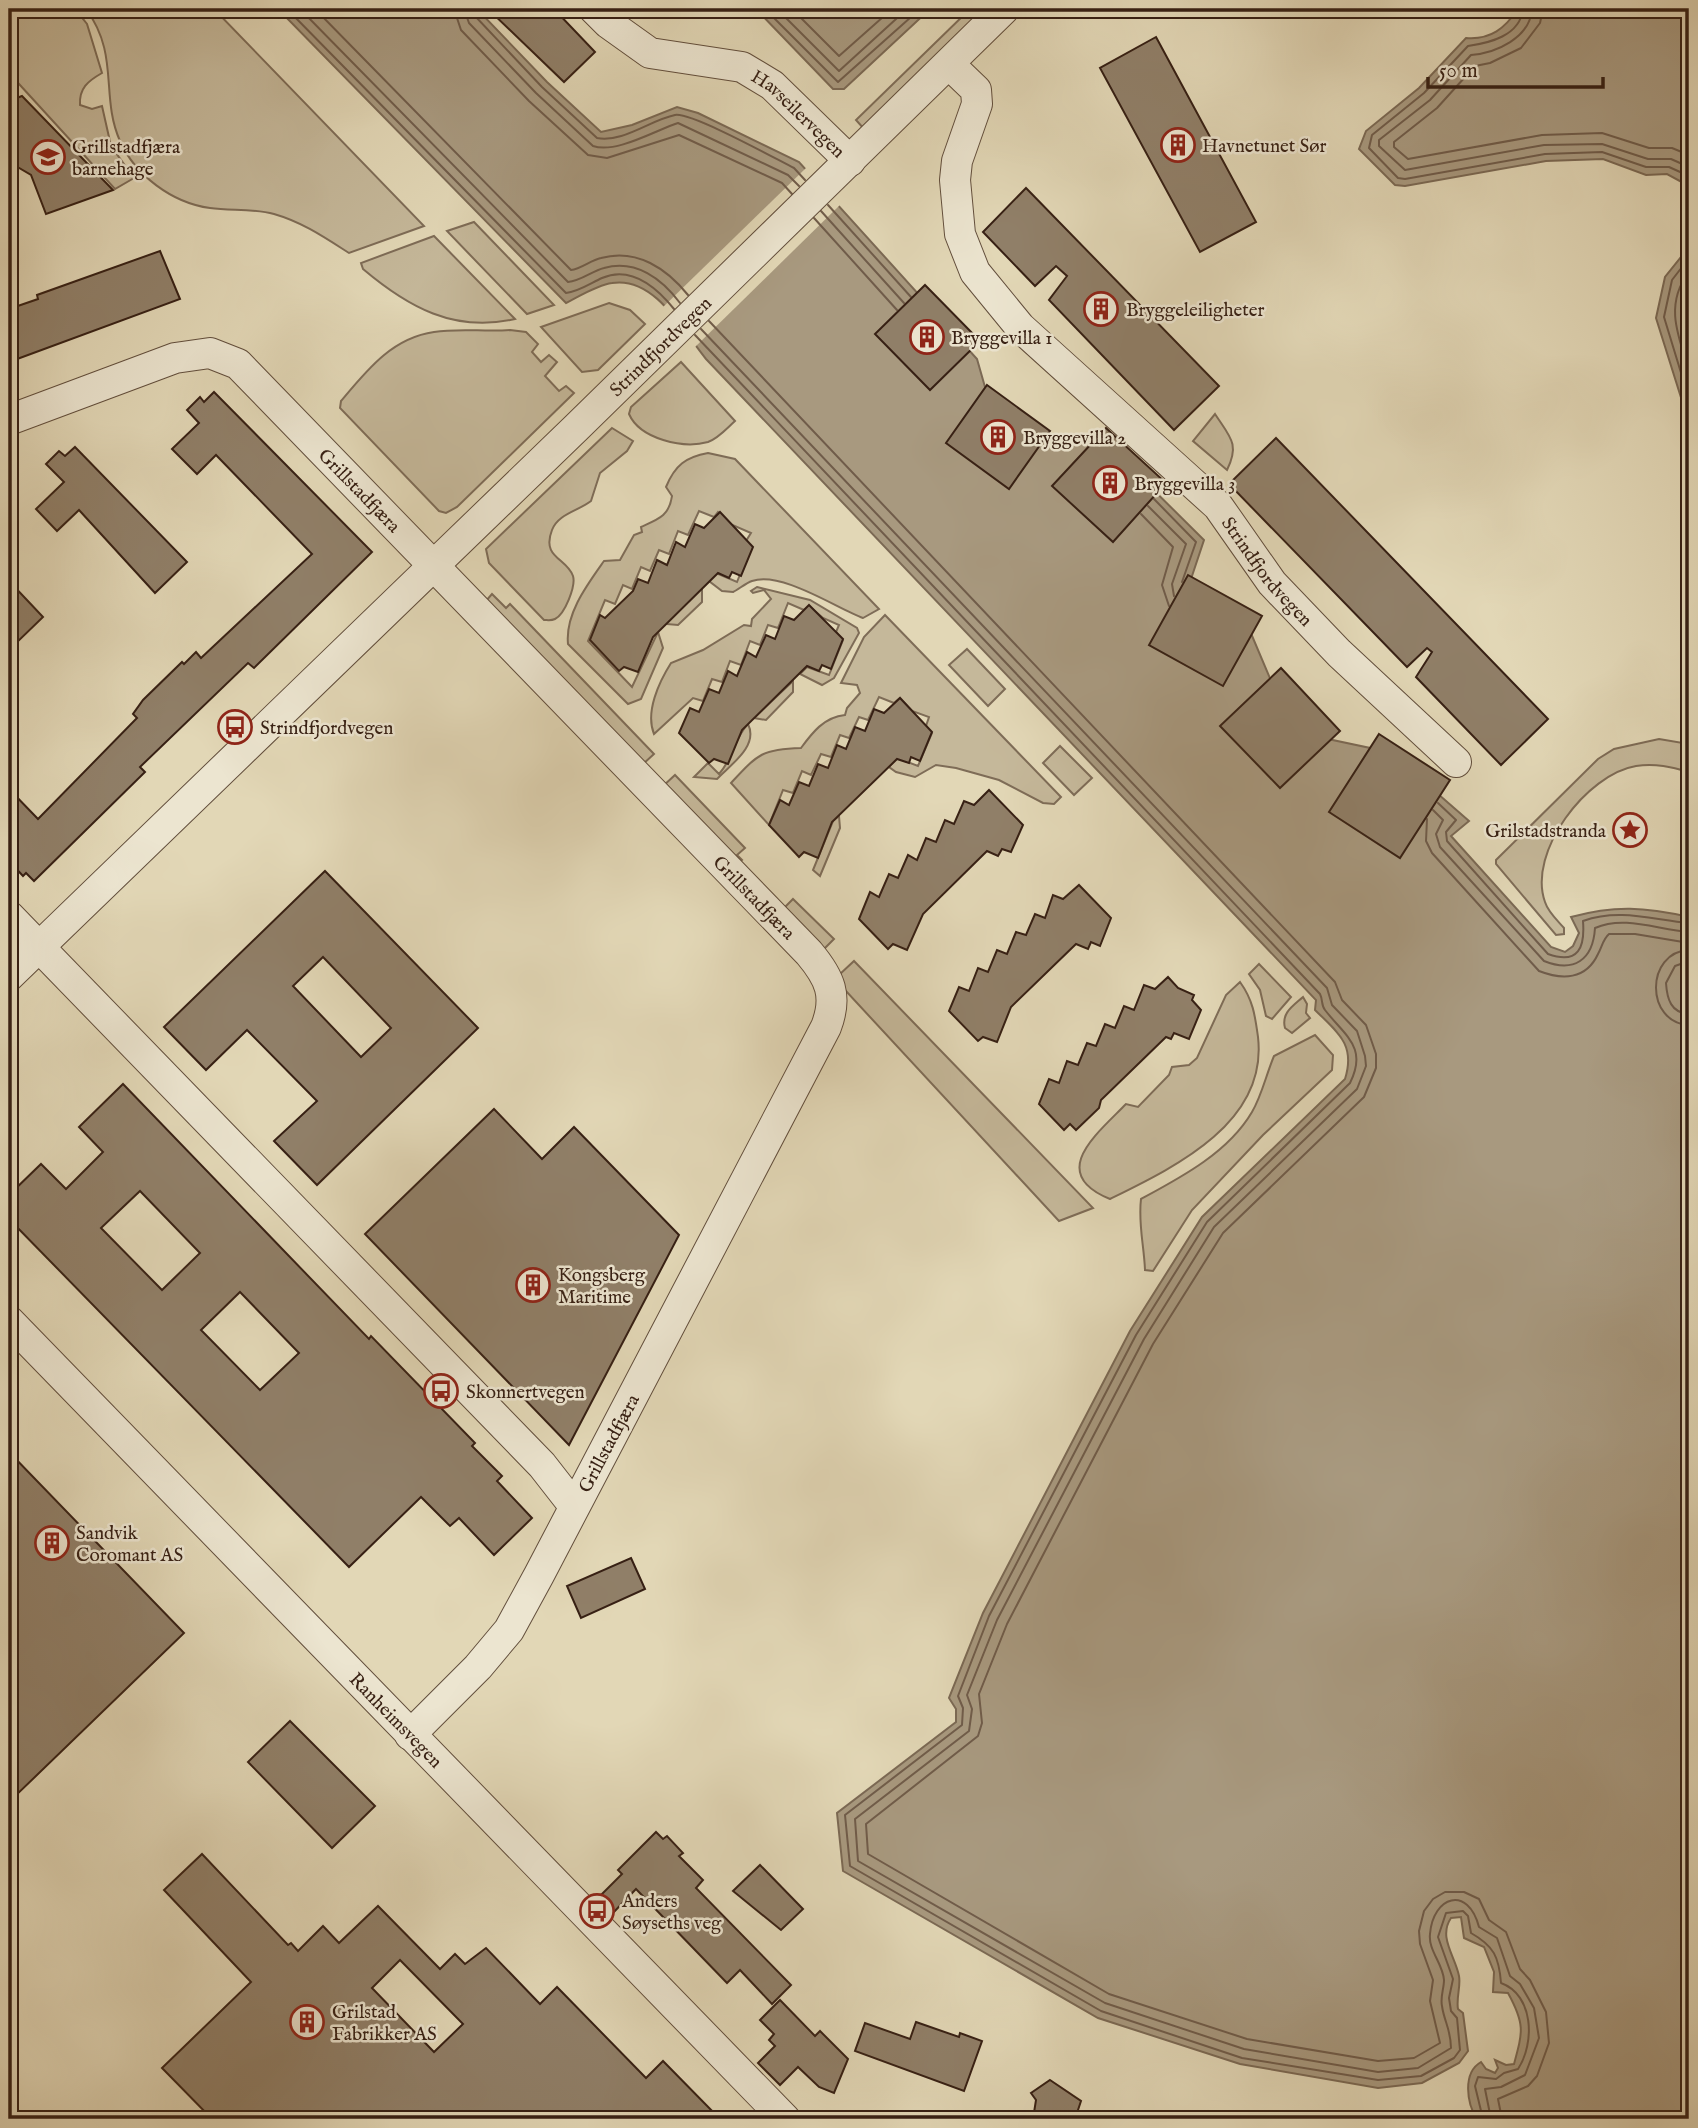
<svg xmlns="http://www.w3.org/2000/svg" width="1698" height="2128" font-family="'IM FELL English',serif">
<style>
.green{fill:#c5b89a;stroke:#7e6c57;stroke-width:2}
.water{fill:#a8997f;stroke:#7b6954;stroke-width:2}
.pier{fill:#e2d7b6}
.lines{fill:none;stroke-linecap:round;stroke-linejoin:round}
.shore{stroke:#705c4a;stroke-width:2}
.building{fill:#907f68;stroke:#372014;stroke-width:2;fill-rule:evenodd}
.minor-casing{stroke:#624e3c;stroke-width:32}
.minor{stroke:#ece5d0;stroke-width:30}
.labels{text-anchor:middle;stroke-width:5;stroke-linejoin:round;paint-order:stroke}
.street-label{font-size:19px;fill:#372014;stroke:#ece5d0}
.poi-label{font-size:19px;fill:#372014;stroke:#ece5d0;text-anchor:start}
</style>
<rect width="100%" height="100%" fill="#e2d7b6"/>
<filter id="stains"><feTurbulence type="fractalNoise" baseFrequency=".00286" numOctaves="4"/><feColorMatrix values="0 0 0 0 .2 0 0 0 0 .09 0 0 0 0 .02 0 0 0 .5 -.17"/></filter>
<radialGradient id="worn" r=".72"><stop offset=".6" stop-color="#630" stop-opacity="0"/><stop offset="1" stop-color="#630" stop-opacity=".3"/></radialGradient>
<g class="green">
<path d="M 9,9 L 75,9 L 87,24 L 102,73 C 88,81 79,88 80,105 L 92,109 L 102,106 L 111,146 L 134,178 L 115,189 L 9,73 Z"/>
<path d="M 86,9 L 214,9 L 424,226 L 349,253 C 324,237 302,222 274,214 C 253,208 231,211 210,208 C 172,203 135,175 120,141 C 100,96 120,55 86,9 Z"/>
<polygon points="970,9 990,9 865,130 856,120"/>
<polygon points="474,222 554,305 527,314 447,231"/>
<path d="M 434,236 L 515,319 C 454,333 408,307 363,269 L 361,263 Z"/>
<polygon points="609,303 630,310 645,324 598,370 582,372 541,327"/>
<path d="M 510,330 L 526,332 L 538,344 L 532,352 L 541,362 L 549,355 L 557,362 L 545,376 L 559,391 L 566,386 L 574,393 L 457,507 L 446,513 L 439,511 L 340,408 L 341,401 C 367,370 392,338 434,332 C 459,328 485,332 510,330 Z"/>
<path d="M 681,362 L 735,421 C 727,428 719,438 708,442 C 683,449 640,439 629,414 L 631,407 Z"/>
<path d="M 1215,414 C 1230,437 1240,444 1227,470 L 1193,441 Z"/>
<path d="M 612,428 L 633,441 L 627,451 L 600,473 L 591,501 C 578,511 558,514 552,530 C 541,558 567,558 573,576 C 576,586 565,614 555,619 C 551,621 547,620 544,620 L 489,563 L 486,549 Z"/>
<path d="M 708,453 L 735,459 L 879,609 L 863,618 C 836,608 782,571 752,581 C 746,583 739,589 733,592 L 722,591 L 709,581 L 716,573 L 737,582 L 751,547 L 746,541 L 751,533 L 730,524 L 718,512 L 714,517 L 699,511 L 688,535 L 678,531 L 669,554 L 659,550 L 650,571 L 641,567 L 632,589 L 623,585 L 615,604 L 605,600 L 588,641 L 632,687 L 658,632 L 663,648 L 641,699 L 628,704 L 568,644 C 565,614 587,585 604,561 L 620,560 L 634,535 L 642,532 L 641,527 C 659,519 669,516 672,496 L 666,487 C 675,465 686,457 708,453 Z"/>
<polygon points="702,587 702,602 678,625 666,624"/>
<path d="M 757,587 L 810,600 L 857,628 L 859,633 L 834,678 L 822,685 L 800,674 L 807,667 L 829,675 L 843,640 L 836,632 L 839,625 L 823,618 L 809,606 L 804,610 L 788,603 L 778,628 L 768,625 L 760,645 L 750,641 L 741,665 L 730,661 L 722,682 L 712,679 L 703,701 L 693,698 L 654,734 C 645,712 659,682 671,663 L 703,650 L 744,625 L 751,626 L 752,619 L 771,599 L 764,590 L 753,593 L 751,591 Z"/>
<polygon points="492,594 506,608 510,604 654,754 642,765 485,602"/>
<path d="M 885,615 L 1061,797 L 1054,804 L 1043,803 L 999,780 L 956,768 L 936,765 L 915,777 L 896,772 L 889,767 L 897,758 L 918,766 L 932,733 L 926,726 L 929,717 L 912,711 L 900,698 L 894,703 L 879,697 L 868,720 L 859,717 L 849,738 L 840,735 L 831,757 L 821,754 L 811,775 L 802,771 L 793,793 L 783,790 L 769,825 L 731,783 C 758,754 762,749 801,748 C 812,733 824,717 845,715 L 847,708 L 860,693 L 857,685 L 841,683 L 864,637 Z"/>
<polygon points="967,649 1005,689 988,706 949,665"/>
<polygon points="793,681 793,692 766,720 754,718"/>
<path d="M 748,724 C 759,746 730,765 717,779 L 694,777 L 708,763 L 719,774 C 733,759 734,738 748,724 Z"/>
<path d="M 1659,739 L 1689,744 L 1689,772 C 1672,767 1655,763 1636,766 C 1587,774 1527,852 1545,902 C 1548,912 1557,920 1564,928 L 1564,934 L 1556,935 L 1496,864 L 1496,860 L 1598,759 L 1614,749 Z"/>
<polygon points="1060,746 1092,778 1074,795 1043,763"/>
<polygon points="675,775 745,848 737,855 742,860 737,864 662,787"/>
<polygon points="839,816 840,828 820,876 813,870 833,821"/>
<polygon points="793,899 834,939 822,951 782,910"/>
<polygon points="854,961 1093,1208 1059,1221 845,990 840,974"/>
<polygon points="1259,964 1291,997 1272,1019 1266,1016 1260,990 1249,974"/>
<path d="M 1240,982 C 1253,1000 1255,1015 1258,1037 C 1268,1123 1175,1167 1110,1199 C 1046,1173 1098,1133 1126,1104 L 1138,1107 L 1169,1075 L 1172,1067 L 1189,1065 L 1197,1058 L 1226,995 Z"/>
<path d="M 1303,997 L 1307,1004 L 1306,1013 L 1310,1018 L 1292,1033 L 1285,1028 C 1281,1013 1293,1006 1303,997 Z"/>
<path d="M 1315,1035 L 1333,1055 L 1332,1070 L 1263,1135 L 1192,1210 L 1153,1271 L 1145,1270 C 1144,1245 1138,1224 1141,1199 C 1180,1178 1228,1153 1252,1112 C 1262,1095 1266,1075 1274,1056 Z"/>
</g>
<g class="water">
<path d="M 278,9 L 477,9 L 547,82 L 601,132 L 632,125 L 677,107 L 698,113 L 799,162 L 977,359 L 989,401 L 1040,441 L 1102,439 L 1204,540 L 1188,588 L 1250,631 L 1272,683 L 1328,739 L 1375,749 L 1422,780 L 1469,821 L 1451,836 L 1551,947 L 1565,952 L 1573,946 L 1579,933 L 1571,917 C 1615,905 1645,907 1689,917 L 1689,973 L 1682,983 L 1683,993 L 1689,1001 L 1689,2119 L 1477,2119 C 1467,2104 1462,2073 1481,2062 L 1486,2069 L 1495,2073 L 1498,2068 L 1495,2060 L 1506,2065 L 1514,2064 C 1523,2031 1525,2024 1508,1993 L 1493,1992 L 1494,1972 L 1484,1947 L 1464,1938 L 1461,1917 L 1451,1918 C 1438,1937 1455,1956 1459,1976 C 1461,1986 1456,1998 1458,2009 L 1463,2013 L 1468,2051 L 1459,2063 L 1422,2083 L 1378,2088 L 1240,2064 L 1098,2018 L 843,1871 L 837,1813 L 956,1722 L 956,1709 L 949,1698 L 983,1613 L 1130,1331 L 1202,1217 L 1345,1079 C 1356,1044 1337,1032 1315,1010 L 1316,1000 L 706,359 C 683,331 655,276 612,283 C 597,285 580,296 566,303 Z"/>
<polygon points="756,9 930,9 844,89 833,89"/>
<path d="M 1518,9 L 1689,9 L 1689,186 L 1667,174 L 1646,175 L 1603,159 L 1546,161 L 1405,186 L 1395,185 L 1359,149 L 1366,131 L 1419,88 L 1466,38 C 1491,40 1505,28 1518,9 Z"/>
<polygon points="1689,247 1689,423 1656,318 1665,277"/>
</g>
<polygon class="pier" points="807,167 841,204 693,349 661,309"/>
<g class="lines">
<g class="shore">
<path d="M 287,9 L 566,293 C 578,292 591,283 602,278 C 632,265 657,288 674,309"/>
<path d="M 300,9 L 568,282 C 581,281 592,271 604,268 C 636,259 662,279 680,303"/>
<path d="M 315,9 L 571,270 C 581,269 591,260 601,258 C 637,248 667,269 688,295"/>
<polyline points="454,9 461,30 529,101 588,155 607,158 679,135 782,183 792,194"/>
<path d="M 464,9 L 469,23 L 536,93 L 593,146 C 616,154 656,130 678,123 L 788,175 L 799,186"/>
<path d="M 473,9 L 475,16 L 542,87 L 597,138 C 623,143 650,120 675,115 C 691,112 774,158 794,168 L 805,180"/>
<polyline points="765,9 838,82 920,9"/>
<polyline points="777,9 839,71 907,9"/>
<polyline points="792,9 839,56 892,9"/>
<path d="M 1523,9 C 1520,36 1489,43 1468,46 L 1424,93 L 1372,135 L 1369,148 L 1398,178 L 1405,179 L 1545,154 L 1602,152 L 1646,167 L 1669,167 L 1689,176"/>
<path d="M 1532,9 C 1530,38 1496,53 1471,55 L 1430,100 L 1379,140 L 1379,146 L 1405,170 L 1544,145 L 1602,144 L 1648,159 L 1671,159 L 1689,167"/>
<polyline points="1543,9 1540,23 1521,48 1490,63 1475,66 1437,108 1394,142 1394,147 1408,159 1542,135 1602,133 1649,148 1672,148 1689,155"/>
<polyline points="828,205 911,297"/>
<polyline points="821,211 904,303"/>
<polyline points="814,218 897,310"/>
<polyline points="1689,258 1672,280 1664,317 1689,399"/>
<path d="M 1689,272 C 1664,304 1678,336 1689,370"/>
<polyline points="709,321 1335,982 1342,1000 1366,1025 1376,1054 1376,1068 1364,1097 1223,1233 1153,1344 1007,1624 979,1694 982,1723 978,1736 866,1824 868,1854 1109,1994 1247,2039 1378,2061 1414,2058 1440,2043 1430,2001 1433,1980 1420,1944 1419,1931 1424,1911 1433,1899 1445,1892 1464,1892 1479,1899 1489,1920 1506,1932 1520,1969 1530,1980 1546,2012 1549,2043 1537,2076 1528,2086 1498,2099 1502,2119"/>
<path d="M 701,329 L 1327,988 L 1332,1005 L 1357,1031 L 1365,1056 L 1366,1066 L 1357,1089 L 1214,1227 L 1144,1339 L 997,1620 L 967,1695 L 972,1709 L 969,1731 L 855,1819 L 858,1861 L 1105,2003 L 1244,2049 L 1378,2072 L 1418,2068 L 1451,2048 C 1451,2030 1444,2021 1442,2006 C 1440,1997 1444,1989 1444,1980 C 1443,1964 1428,1950 1430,1934 C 1433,1896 1468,1885 1479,1927 L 1497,1938 L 1510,1976 L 1520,1984 L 1534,2008 L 1539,2038 L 1525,2075 L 1501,2087 L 1485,2089 L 1491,2119"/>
<path d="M 695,335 L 1320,994 C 1323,1000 1321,1005 1325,1010 C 1345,1036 1368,1047 1350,1083 L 1207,1222 L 1136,1335 L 989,1616 L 958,1696 L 963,1708 L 962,1725 L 845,1815 L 850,1866 L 1101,2011 L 1242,2058 L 1378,2080 L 1421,2076 L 1454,2058 L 1460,2050 L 1457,2018 L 1451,2011 L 1449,1998 L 1453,1979 L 1438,1937 L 1446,1913 L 1463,1911 L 1468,1916 L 1471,1933 C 1494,1946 1499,1957 1501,1983 C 1534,1995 1535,2043 1518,2069 L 1504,2073 L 1496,2079 L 1478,2077 L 1475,2086 L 1483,2119"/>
<polyline points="1154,499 1196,542 1182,582"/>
<polyline points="1148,506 1186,544 1172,584 1174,596"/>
<polyline points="1141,514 1173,547 1162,585 1169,606"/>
<path d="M 1438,803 L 1456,820 L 1446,832 L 1447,841 L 1548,954 C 1579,965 1585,947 1583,921 C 1620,908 1653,920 1689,923"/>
<path d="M 1433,810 L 1443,820 L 1436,834 L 1440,847 L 1544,961 C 1574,973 1593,960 1595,928 C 1625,915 1658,930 1689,932"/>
<path d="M 1427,819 L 1426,841 L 1432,853 L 1539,971 C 1562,980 1586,980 1598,954 C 1602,947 1603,939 1609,934 L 1635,934 L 1689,943"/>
<path d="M 1689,950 C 1645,952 1645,1023 1689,1025"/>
<path d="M 1689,961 L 1675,966 L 1666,983 C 1667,999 1671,1013 1689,1014"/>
</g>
</g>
<g class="building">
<polygon points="488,9 554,9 595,52 564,82"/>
<polygon points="1156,37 1256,222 1200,252 1100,68"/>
<polygon points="22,96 113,190 46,214 31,175 9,162 9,101"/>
<polygon points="1026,188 1219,386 1174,430 1049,300 1067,276 1056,266 1035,286 983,232"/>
<polygon points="160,251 180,299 9,362 9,309 38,299 37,295"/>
<polygon points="925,285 980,341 930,390 875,334"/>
<polygon points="987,385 1050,431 1009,489 946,443"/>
<polygon points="214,392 372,552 254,668 248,663 140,767 145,772 34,881 26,873 23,876 9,861 9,789 38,819 137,718 133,714 143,700 182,662 184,664 196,652 201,658 312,554 216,455 197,474 172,449 199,423 187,410 200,397 204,402"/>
<polygon points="1106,428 1166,483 1113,542 1052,486"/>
<polygon points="1276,438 1548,719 1501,765 1416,677 1432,652 1427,648 1407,667 1229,484"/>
<polygon points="75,447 187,562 155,593 79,510 57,531 36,509 64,482 46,464 59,451 65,456"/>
<polygon points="720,512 753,547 741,576 732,572 729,578 718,573 653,637 638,672 624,667 619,671 590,640 600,615 605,618 633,591 638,579 648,583 657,560 667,565 676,542 685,547 695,524 704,528"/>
<polygon points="1188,575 1262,616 1223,686 1149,645"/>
<polygon points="9,581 43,617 9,650"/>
<polygon points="809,605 843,639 831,669 822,665 819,671 807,666 742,730 728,764 714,759 709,763 679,733 690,708 699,712 709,689 719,693 728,671 737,676 747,652 756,657 766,635 775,639 784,616 794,620"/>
<polygon points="1281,668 1340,731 1280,788 1220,726"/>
<polygon points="900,698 932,732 920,761 911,757 909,763 897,759 832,822 818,858 804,852 799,857 769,825 780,800 789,805 799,782 809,786 818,764 828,768 837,745 846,749 855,727 865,731 874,709 884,713"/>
<polygon points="1379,734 1450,780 1400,858 1329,812"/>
<polygon points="989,790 1023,825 1011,852 1002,849 998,856 987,851 923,914 907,950 893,944 888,949 859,919 870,892 879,897 889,874 898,878 908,855 917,860 926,838 936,842 945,820 954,824 964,801 974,805"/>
<path d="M 325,871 L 478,1028 L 317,1185 L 274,1141 L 317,1101 L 247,1030 L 206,1070 L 164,1027 ZM 323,957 L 391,1028 L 361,1057 L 293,986 Z"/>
<polygon points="1079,885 1111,918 1100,946 1091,942 1088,949 1076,944 1011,1007 997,1042 983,1037 978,1041 949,1011 959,987 969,991 978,968 988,972 997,950 1007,954 1016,932 1026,935 1035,914 1045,918 1053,895 1063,899"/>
<polygon points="1168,977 1178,988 1194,995 1192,1000 1201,1010 1189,1039 1174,1033 1171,1039 1166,1037 1101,1100 1099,1108 1076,1130 1070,1124 1064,1130 1039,1104 1049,1079 1059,1083 1067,1061 1078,1065 1087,1043 1096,1046 1105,1024 1115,1028 1124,1006 1134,1010 1144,985 1155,989"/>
<path d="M 123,1084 L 369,1339 L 371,1336 L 475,1443 L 472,1446 L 502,1476 L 497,1481 L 532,1518 L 494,1555 L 459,1518 L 450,1526 L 421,1497 L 349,1567 L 9,1219 L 9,1195 L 41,1164 L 66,1189 L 103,1152 L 79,1127 ZM 140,1191 L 200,1253 L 162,1290 L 101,1228 ZM 240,1292 L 299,1353 L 260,1390 L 201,1330 Z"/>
<polygon points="494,1109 542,1159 574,1127 679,1235 569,1445 365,1234"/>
<polygon points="9,1452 184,1633 9,1802"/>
<polygon points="631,1558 645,1589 581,1618 567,1586"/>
<polygon points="290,1721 375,1806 332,1848 248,1762"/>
<polygon points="656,1832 663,1839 667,1836 683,1853 679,1856 703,1880 696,1888 791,1985 772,2004 740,1970 727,1983 636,1889 611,1915 596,1900 622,1874 618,1870"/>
<path d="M 202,1854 L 288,1945 L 291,1943 L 298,1951 L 323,1926 L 339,1943 L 378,1906 L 440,1969 L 455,1954 L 465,1964 L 486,1948 L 540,2004 L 557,1987 L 646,2078 L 663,2061 L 720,2119 L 212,2119 L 162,2068 L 251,1982 L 164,1890 ZM 400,1960 L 463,2024 L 434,2052 L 372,1988 Z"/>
<polygon points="760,1865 803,1909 781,1930 733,1891"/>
<polygon points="780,2000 815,2036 820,2031 848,2059 834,2093 819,2087 798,2067 780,2085 758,2063 775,2046 769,2040 774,2034 760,2020"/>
<polygon points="916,2022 959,2037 960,2033 982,2041 964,2091 855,2051 865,2023 910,2039"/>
<polygon points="1050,2080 1081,2101 1075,2119 1033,2119 1036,2100 1031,2093"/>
</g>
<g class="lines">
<g class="minor-casing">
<g id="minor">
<path id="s1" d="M 594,9 L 608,23 L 650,53 L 742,67 L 772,85 L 850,161"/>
<path id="s2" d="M 949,64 L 976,90 L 977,104 L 957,161 L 955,180 L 960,234 L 975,272 L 1020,327 L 1218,506 L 1272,583 L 1339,653 L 1456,762"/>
<path id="s3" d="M 9,420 L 175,358 L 210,353 L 238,364 L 809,953 C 830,978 838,996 826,1027 L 539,1575 L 509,1630 L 478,1667 L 410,1735"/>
<polyline points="9,916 542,1465 574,1506"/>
<path id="s4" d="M 9,976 L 577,427 L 1004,9"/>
<path id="s5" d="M 9,1321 L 785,2119"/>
</g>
</g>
<use href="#minor" class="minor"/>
</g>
<defs>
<g id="building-ring" transform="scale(1.75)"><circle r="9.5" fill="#ece5d0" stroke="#8f2418" stroke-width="1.5"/><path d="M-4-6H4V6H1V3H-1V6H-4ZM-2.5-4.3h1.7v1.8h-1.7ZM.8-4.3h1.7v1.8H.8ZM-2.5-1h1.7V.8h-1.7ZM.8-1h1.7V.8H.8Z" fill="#8f2418"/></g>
<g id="school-ring" transform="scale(1.75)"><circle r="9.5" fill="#ece5d0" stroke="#8f2418" stroke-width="1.5"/><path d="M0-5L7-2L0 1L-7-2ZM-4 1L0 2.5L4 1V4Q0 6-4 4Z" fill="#8f2418"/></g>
<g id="bus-ring" transform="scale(1.75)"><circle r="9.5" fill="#ece5d0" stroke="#8f2418" stroke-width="1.5"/><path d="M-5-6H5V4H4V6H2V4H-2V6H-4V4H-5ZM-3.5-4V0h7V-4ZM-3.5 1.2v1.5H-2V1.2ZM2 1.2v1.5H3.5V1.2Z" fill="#8f2418"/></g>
<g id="sight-ring" transform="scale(1.75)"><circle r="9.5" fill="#ece5d0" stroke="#8f2418" stroke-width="1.5"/><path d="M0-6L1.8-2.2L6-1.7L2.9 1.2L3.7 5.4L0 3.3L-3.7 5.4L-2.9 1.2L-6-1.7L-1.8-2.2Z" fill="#8f2418"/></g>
</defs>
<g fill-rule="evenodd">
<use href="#building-ring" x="1178" y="145"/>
<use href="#school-ring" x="48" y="157"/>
<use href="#building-ring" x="1101" y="309"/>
<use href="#building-ring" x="927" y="337"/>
<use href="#building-ring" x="998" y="437"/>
<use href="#building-ring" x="1110" y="483"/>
<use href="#bus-ring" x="235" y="727"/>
<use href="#sight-ring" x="1630" y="830"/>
<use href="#building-ring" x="533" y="1285"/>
<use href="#bus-ring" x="441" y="1391"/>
<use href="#building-ring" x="52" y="1543"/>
<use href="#bus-ring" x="597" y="1911"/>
<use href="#building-ring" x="307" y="2022"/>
</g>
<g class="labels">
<g class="street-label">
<text dy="7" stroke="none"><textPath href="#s1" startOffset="238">Havseilervegen</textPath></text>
<text dy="7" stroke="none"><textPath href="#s4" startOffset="906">Strindfjordvegen</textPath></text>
<text dy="7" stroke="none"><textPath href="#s3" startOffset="418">Grillstadfjæra</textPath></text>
<text dy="7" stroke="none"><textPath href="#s2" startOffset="646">Strindfjordvegen</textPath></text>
<text dy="7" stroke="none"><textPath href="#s3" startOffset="985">Grillstadfjæra</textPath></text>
<text transform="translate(608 1443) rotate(-62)" y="7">Grillstadfjæra</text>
<text dy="7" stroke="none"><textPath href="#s5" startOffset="556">Ranheimsvegen</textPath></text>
</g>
<g class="poi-label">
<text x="1202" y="152">Havnetunet Sør</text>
<text x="72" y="153">Grillstadfjæra<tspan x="72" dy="22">barnehage</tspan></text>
<text x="1126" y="316">Bryggeleiligheter</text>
<text x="951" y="344">Bryggevilla 1</text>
<text x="1023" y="444">Bryggevilla 2</text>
<text x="1134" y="490">Bryggevilla 3</text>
<text x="260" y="734">Strindfjordvegen</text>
<text x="1606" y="837" text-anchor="end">Grilstadstranda</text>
<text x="558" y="1281">Kongsberg<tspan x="558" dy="22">Maritime</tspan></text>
<text x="466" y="1398">Skonnertvegen</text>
<text x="76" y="1539">Sandvik<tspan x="76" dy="22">Coromant AS</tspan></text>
<text x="622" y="1907">Anders<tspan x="622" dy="22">Søyseths veg</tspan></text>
<text x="332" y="2018">Grilstad<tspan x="332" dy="22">Fabrikker AS</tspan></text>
</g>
</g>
<rect width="1698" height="2128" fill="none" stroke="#e2d7b6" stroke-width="35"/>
<rect x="10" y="10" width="1677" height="2107" fill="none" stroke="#372014" stroke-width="3.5"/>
<rect x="18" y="18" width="1663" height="2093" fill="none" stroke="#372014" stroke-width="2"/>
<path d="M1428 77v10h175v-10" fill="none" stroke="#372014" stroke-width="3.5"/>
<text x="1439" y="77" font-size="21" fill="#372014" stroke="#ece5d0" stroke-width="5" paint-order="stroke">50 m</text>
<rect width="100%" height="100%" filter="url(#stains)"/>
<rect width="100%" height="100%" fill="url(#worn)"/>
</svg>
